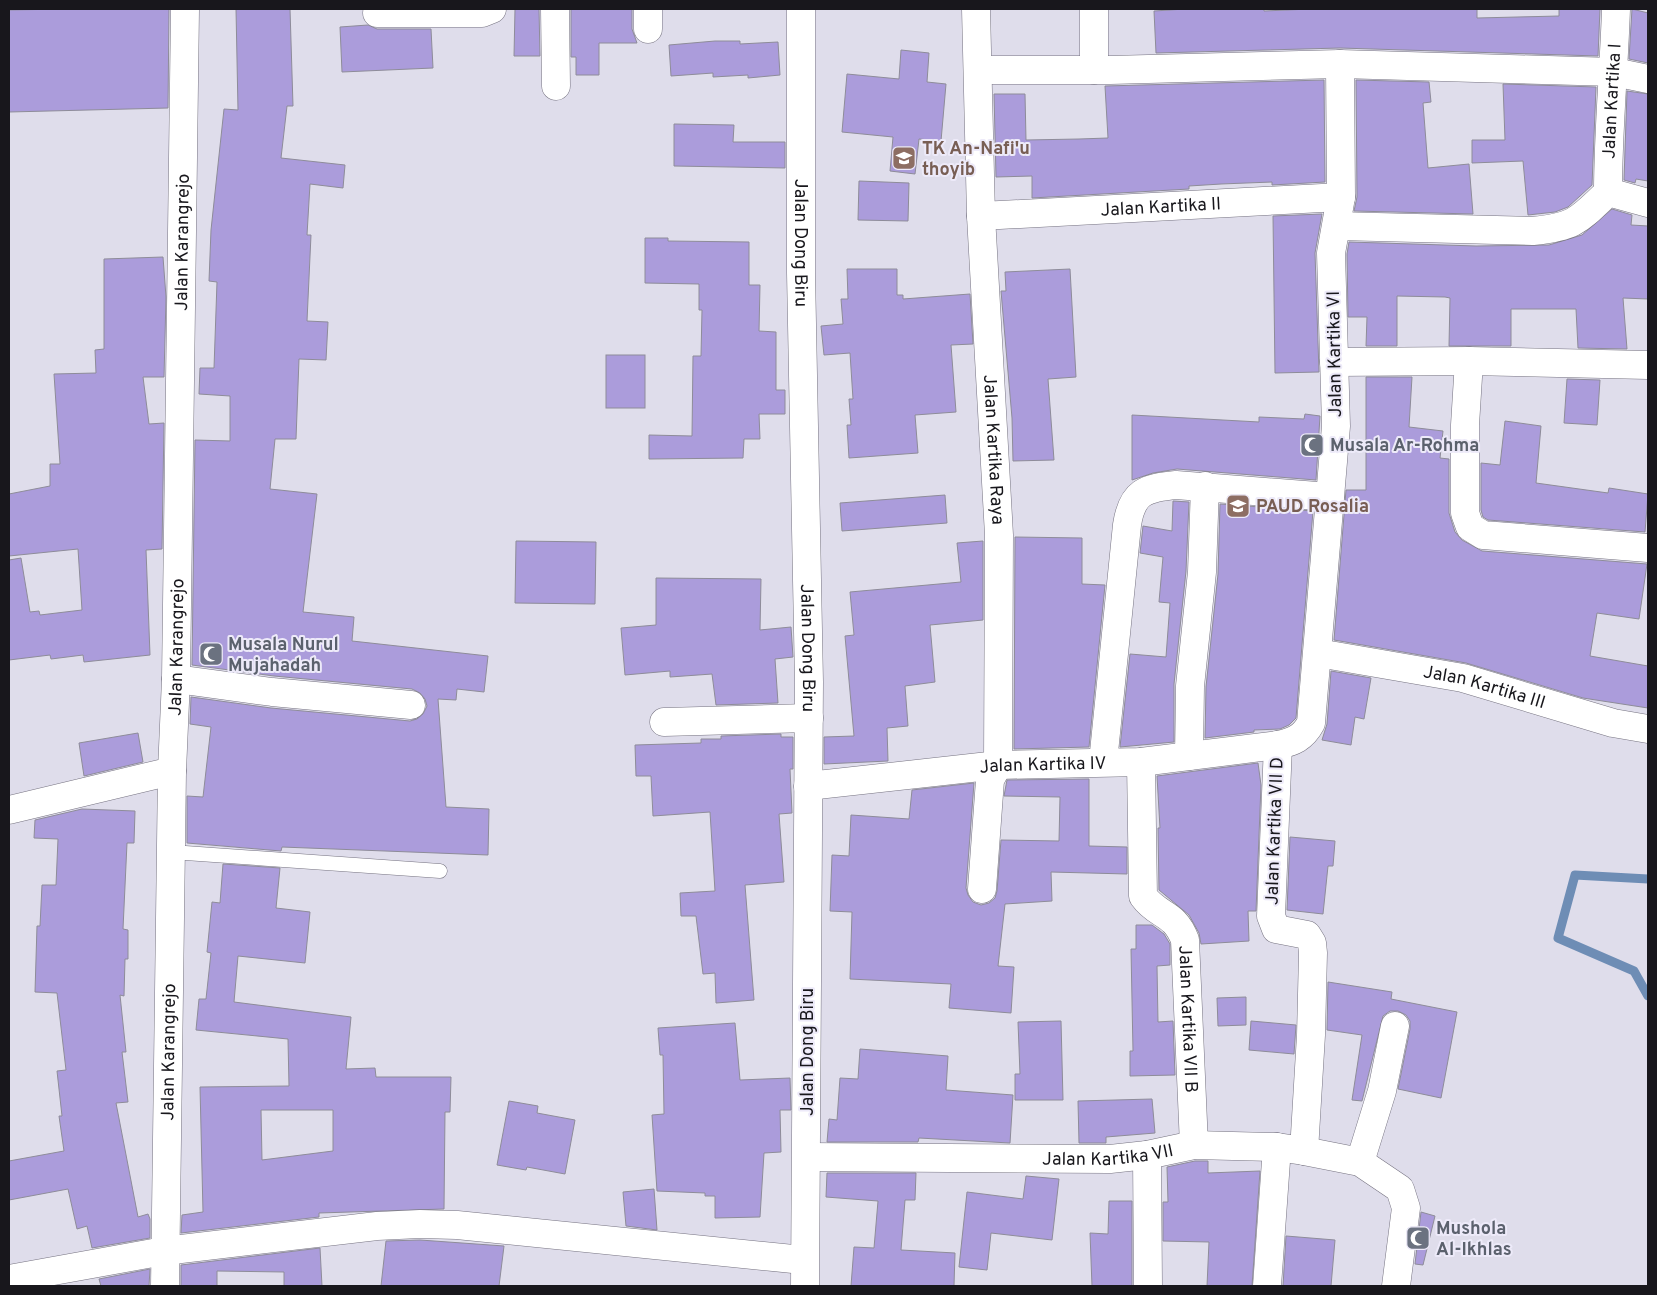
<svg xmlns="http://www.w3.org/2000/svg" width="1657" height="1295" font-family="Overpass,sans-serif">
<style>
.lines{fill:none;stroke-linecap:round;stroke-linejoin:round}
.stream{stroke:#6e8db5;stroke-width:9}
.building{fill:#ab9cdb;stroke:#8e8c99;fill-rule:evenodd}
.lane-casing{stroke:#767381;stroke-width:15}
.street-casing{stroke:#767381;stroke-width:29}
.lane{stroke:#fff;stroke-width:14}
.street{stroke:#fff;stroke-width:28}
.labels{text-anchor:middle;stroke-width:4;stroke-linejoin:round;paint-order:stroke}
.street-label{font-size:18px;fill:#18171c;stroke:#edeaf9}
.education-label{font-size:18px;font-weight:bold;fill:#785e54;stroke:#edeaf9;text-anchor:start}
.worship-label{font-size:18px;font-weight:bold;fill:#5b616d;stroke:#edeaf9;text-anchor:start}
</style>
<rect width="100%" height="100%" fill="#dfddeb"/>
<g class="lines">
<polyline class="stream" points="1648,879 1575,875 1558,938 1634,971 1648,996"/>
</g>
<g class="building">
<polygon points="65,9 169,9 168,108 9,112 9,10"/>
<polygon points="236,9 290,9 293,106 287,106 281,158 345,165 343,188 310,184 307,235 311,235 307,321 328,322 326,360 299,359 296,439 275,439 270,489 317,494 303,612 354,617 352,641 488,656 484,692 457,689 456,700 438,699 446,807 489,809 488,855 282,847 281,851 187,843 187,796 203,797 211,727 190,724 191,697 271,708 410,721 417,719 423,714 427,706 425,699 420,693 412,689 274,676 192,665 195,440 230,441 230,396 199,394 200,368 214,368 217,282 209,281 211,230 224,109 238,110"/>
<polygon points="515,9 539,9 540,56 514,56"/>
<polygon points="571,9 632,9 632,29 637,43 599,43 599,75 576,75 576,57 571,57"/>
<polygon points="1185,9 1264,9 1264,11 1310,9 1477,9 1477,18 1559,16 1559,9 1600,9 1598,56 1340,48 1156,53 1154,11"/>
<polygon points="1632,9 1648,13 1648,63 1629,59"/>
<polygon points="368,25 377,29 431,29 433,68 342,72 340,27"/>
<polygon points="715,41 740,41 740,44 778,42 780,75 748,78 748,75 713,77 713,73 671,76 669,45"/>
<polygon points="901,50 929,53 927,82 946,84 941,141 919,139 915,174 890,171 893,137 842,132 847,74 899,79"/>
<polygon points="1324,80 1325,182 1272,185 1272,182 1221,184 1189,186 1189,189 1032,198 1032,176 996,177 994,94 1025,94 1026,140 1079,139 1108,138 1105,86"/>
<polygon points="1356,80 1429,82 1431,102 1423,103 1428,168 1469,164 1473,214 1354,211 1357,197"/>
<polygon points="1503,84 1596,87 1592,185 1568,207 1555,212 1528,215 1523,161 1472,163 1472,140 1505,140"/>
<polygon points="1627,91 1648,94 1648,181 1636,179 1635,183 1624,180"/>
<polygon points="674,124 734,125 733,142 785,142 785,168 674,166"/>
<polygon points="859,181 909,183 908,221 858,220"/>
<polygon points="1612,209 1632,215 1631,225 1648,226 1648,299 1623,298 1627,349 1578,348 1576,309 1511,309 1511,346 1449,346 1450,298 1445,297 1397,296 1397,346 1366,346 1367,317 1348,317 1347,254 1349,242 1476,246 1549,245 1582,235"/>
<polygon points="1322,214 1315,253 1319,372 1275,373 1273,216"/>
<polygon points="645,238 668,238 668,241 749,242 749,285 760,285 759,331 776,332 776,390 785,390 785,414 759,414 760,439 744,439 743,458 649,459 649,435 692,436 693,356 701,356 702,310 699,310 699,284 645,283"/>
<polygon points="163,257 166,297 164,377 143,377 149,424 164,423 162,549 146,550 150,655 84,662 83,655 51,659 50,655 9,660 9,560 21,558 30,612 39,611 40,615 82,610 78,549 9,556 9,494 50,486 50,464 60,464 54,374 96,373 95,350 104,349 104,259"/>
<polygon points="847,269 897,269 897,295 903,295 903,299 970,294 973,344 951,345 956,412 915,415 918,453 849,458 847,425 851,425 849,399 853,399 850,353 824,355 821,326 843,324 841,299 848,299"/>
<polygon points="1070,269 1076,377 1048,379 1054,460 1013,461 1012,418 1001,291 1006,291 1005,272"/>
<rect x="606" y="355" width="39" height="53"/>
<polygon points="1366,377 1412,377 1409,427 1443,431 1440,458 1449,459 1449,513 1455,532 1462,540 1482,551 1647,564 1639,619 1597,613 1590,656 1648,666 1648,708 1583,698 1466,663 1334,640 1346,490 1366,490"/>
<polygon points="1567,379 1600,380 1597,425 1564,423"/>
<polygon points="1305,414 1320,416 1316,480 1177,469 1153,473 1132,480 1132,415 1259,422 1259,417 1304,419"/>
<polygon points="1505,421 1541,426 1536,483 1608,493 1609,488 1648,494 1645,532 1488,520 1483,517 1481,510 1481,463 1500,465"/>
<polygon points="945,495 947,523 842,531 840,503"/>
<polygon points="1173,501 1189,502 1186,571 1174,684 1174,742 1120,747 1130,654 1166,657 1170,603 1159,602 1163,557 1140,553 1143,526 1172,531"/>
<polygon points="1220,504 1313,511 1296,718 1289,725 1280,729 1254,730 1254,732 1205,738 1206,687 1218,574"/>
<polygon points="1015,537 1082,538 1082,584 1105,585 1089,747 1014,749"/>
<polygon points="516,541 596,542 595,604 515,603"/>
<polygon points="983,541 983,620 930,625 935,682 905,686 908,726 887,728 888,761 824,764 824,737 854,736 845,636 854,635 850,592 961,582 957,543"/>
<polygon points="656,578 761,579 760,630 791,627 793,657 775,659 778,703 716,705 712,674 670,677 670,671 625,675 621,628 656,625"/>
<polygon points="1331,671 1371,678 1364,719 1355,717 1351,745 1322,740 1327,724"/>
<polygon points="138,733 143,762 84,776 79,743"/>
<polygon points="781,734 781,737 793,737 793,769 790,769 792,813 779,814 784,882 745,885 754,1000 716,1003 715,973 703,974 696,916 681,916 680,893 715,891 710,812 653,816 651,776 636,776 635,745 701,743 701,739 721,739 721,736"/>
<polygon points="1258,763 1261,785 1256,911 1248,911 1249,941 1201,944 1199,933 1189,915 1159,890 1158,828 1160,828 1157,776"/>
<polygon points="1089,779 1089,846 1127,847 1127,874 1051,872 1052,901 1005,904 998,966 1014,967 1011,1013 949,1008 951,984 850,979 852,912 830,911 832,855 849,856 851,815 909,819 912,790 974,783 966,888 968,895 973,902 981,905 989,903 995,898 997,891 1001,840 1059,841 1060,797 1004,796 1007,780"/>
<polygon points="82,809 135,811 134,843 127,843 123,929 128,930 128,959 125,959 124,996 120,995 126,1052 122,1052 128,1102 116,1103 138,1217 148,1214 150,1219 150,1238 92,1248 87,1226 77,1229 68,1189 9,1200 9,1161 64,1151 59,1116 62,1116 57,1071 66,1070 57,993 35,992 37,926 40,926 42,885 56,885 58,839 34,838 35,820"/>
<polygon points="1290,837 1335,841 1333,866 1328,866 1323,914 1287,910"/>
<path d="M 223,864 L 280,868 L 276,908 L 310,912 L 305,963 L 238,956 L 234,1002 L 351,1017 L 346,1069 L 375,1068 L 376,1077 L 451,1077 L 450,1112 L 445,1112 L 444,1209 L 319,1213 L 319,1217 L 181,1233 L 182,1215 L 203,1212 L 200,1087 L 289,1086 L 288,1039 L 196,1030 L 199,999 L 206,999 L 211,953 L 207,952 L 212,902 L 220,903 ZM 261,1110 L 333,1110 L 333,1151 L 262,1160 Z"/>
<polygon points="1136,925 1152,925 1164,934 1170,944 1170,965 1157,966 1158,1022 1173,1021 1175,1075 1130,1076 1130,1051 1133,1051 1131,949 1136,949"/>
<polygon points="1328,982 1392,992 1391,999 1457,1012 1441,1098 1398,1089 1410,1029 1410,1021 1406,1015 1398,1011 1390,1011 1383,1016 1362,1101 1352,1100 1362,1035 1327,1030"/>
<polygon points="1246,997 1246,1025 1218,1026 1217,998"/>
<polygon points="1061,1021 1063,1100 1015,1100 1015,1074 1020,1074 1018,1022"/>
<polygon points="1251,1021 1296,1025 1294,1054 1249,1050"/>
<polygon points="735,1023 740,1080 790,1078 791,1110 780,1110 781,1152 764,1153 760,1217 715,1218 715,1196 705,1196 705,1193 657,1191 652,1115 664,1114 663,1055 660,1055 658,1028"/>
<polygon points="860,1049 948,1056 946,1090 1013,1095 1010,1143 919,1138 918,1142 827,1142 829,1119 837,1120 840,1078 858,1079"/>
<polygon points="1152,1099 1155,1133 1106,1137 1106,1143 1079,1143 1078,1101"/>
<polygon points="509,1101 538,1106 537,1113 575,1120 565,1174 527,1167 526,1170 497,1165"/>
<polygon points="1195,1161 1208,1161 1208,1173 1260,1171 1252,1286 1207,1286 1209,1242 1163,1241 1163,1202 1168,1202 1167,1167"/>
<polygon points="827,1173 916,1173 915,1200 905,1200 901,1250 955,1253 954,1286 851,1286 854,1247 874,1248 878,1201 826,1197"/>
<polygon points="1026,1176 1059,1179 1052,1240 991,1233 987,1270 959,1267 967,1192 1023,1199"/>
<polygon points="654,1189 657,1230 626,1226 623,1192"/>
<polygon points="1109,1201 1132,1201 1132,1286 1092,1286 1090,1233 1108,1234"/>
<polygon points="1421,1212 1435,1216 1423,1265 1415,1264"/>
<polygon points="1286,1236 1335,1240 1331,1286 1283,1286"/>
<polygon points="420,1240 504,1246 499,1286 381,1286 386,1241"/>
<polygon points="320,1248 322,1286 284,1286 284,1272 217,1271 217,1286 181,1286 181,1265"/>
<polygon points="150,1269 149,1286 101,1286 99,1279"/>
</g>
<g class="lines">
<g class="lane-casing">
<polyline id="lane" points="171,852 440,871"/>
</g>
<g class="street-casing">
<g id="street">
<polyline points="555,9 556,86"/>
<path id="s1" d="M 801,9 L 801,273 L 809,682 L 805,1286"/>
<path id="s2" d="M 976,9 L 981,216 L 999,535 L 998,765 L 990,780 L 982,889"/>
<polyline points="377,13 482,13 492,9"/>
<polyline points="648,29 648,9"/>
<polyline points="978,70 1110,70 1340,64 1614,72 1648,79"/>
<polyline points="1094,70 1094,9"/>
<path id="s3" d="M 1608,192 C 1608,131 1614,70 1616,9"/>
<path id="s4" d="M 981,216 L 1341,197"/>
<path d="M 1337,226 L 1533,231 C 1575,227 1579,220 1608,192 L 1648,203"/>
<polyline points="1469,361 1465,425 1465,513 1470,527 1483,535 1648,548"/>
<polyline points="1334,362 1469,361 1648,365"/>
<path id="s5" d="M 1318,653 L 1463,678 L 1613,723 L 1648,729"/>
<polyline points="176,679 272,692 411,705"/>
<polyline points="664,722 809,718"/>
<polyline points="1278,745 1271,916 1276,929 1307,935 1312,943 1313,953 1311,1035 1304,1151"/>
<polyline points="1189,756 1190,686 1202,572 1205,486"/>
<path d="M 1103,762 L 1127,525 C 1132,492 1145,488 1176,485 L 1330,497"/>
<path id="s6" d="M 1141,762 L 1143,896 C 1158,917 1174,911 1185,940 L 1194,1145"/>
<path id="s7" d="M 808,786 L 998,765 L 1141,762 L 1278,745 C 1293,742 1303,738 1311,723 L 1336,426 L 1331,253 L 1341,197 L 1340,64"/>
<polyline points="9,810 172,771"/>
<polyline points="1147,1155 1148,1286"/>
<path id="s8" d="M 807,1157 L 1110,1159 L 1147,1155 L 1194,1145 L 1277,1147 L 1304,1151 L 1360,1162 L 1400,1189 L 1406,1208 L 1396,1286"/>
<polyline points="1360,1162 1382,1091 1395,1026"/>
<polyline points="9,1279 164,1251 377,1226 420,1224 457,1225 803,1260"/>
<path id="s9" d="M 165,1286 L 172,771 L 176,679 L 185,9"/>
<polyline points="1267,1286 1277,1147"/>
</g>
</g>
<use href="#lane" class="lane"/>
<use href="#street" class="street"/>
</g>
<defs>
<g id="school-square" transform="scale(1.25)"><rect x="-9" y="-9" width="18" height="18" rx="4" fill="#8d6e63" stroke="#edeaf9"/><path d="M0-5L7-2L0 1L-7-2ZM-4 1L0 2.5L4 1V4Q0 6-4 4Z" fill="#fff"/></g>
<g id="mosque-square" transform="scale(1.25)"><rect x="-9" y="-9" width="18" height="18" rx="4" fill="#6b7280" stroke="#edeaf9"/><path d="M3.5-4.9A6 6 0 1 0 3.5 4.9A5 5 0 1 1 3.5-4.9Z" fill="#fff"/></g>
</defs>
<g fill-rule="evenodd">
<use href="#school-square" x="904" y="158"/>
<use href="#mosque-square" x="1312" y="445"/>
<use href="#school-square" x="1238" y="506"/>
<use href="#mosque-square" x="211" y="654"/>
<use href="#mosque-square" x="1418" y="1238"/>
</g>
<g class="labels">
<g class="street-label">
<text dy="6" stroke="none"><textPath href="#s3" startOffset="91">Jalan Kartika I</textPath></text>
<text dy="6" stroke="none"><textPath href="#s4" startOffset="180">Jalan Kartika II</textPath></text>
<text dy="6" stroke="none"><textPath href="#s9" startOffset="1044">Jalan Karangrejo</textPath></text>
<text dy="6" stroke="none"><textPath href="#s1" startOffset="234">Jalan Dong Biru</textPath></text>
<text transform="translate(1334 354) rotate(-91)" y="6">Jalan Kartika VI</text>
<text dy="6" stroke="none"><textPath href="#s2" startOffset="441">Jalan Kartika Raya</textPath></text>
<text dy="6" stroke="none"><textPath href="#s9" startOffset="639">Jalan Karangrejo</textPath></text>
<text dy="6" stroke="none"><textPath href="#s1" startOffset="639">Jalan Dong Biru</textPath></text>
<text dy="6" stroke="none"><textPath href="#s5" startOffset="170">Jalan Kartika III</textPath></text>
<text dy="6" stroke="none"><textPath href="#s7" startOffset="236">Jalan Kartika IV</textPath></text>
<text transform="translate(1274 831) rotate(-88)" y="6">Jalan Kartika VII D</text>
<text dy="6" stroke="none"><textPath href="#s6" startOffset="275">Jalan Kartika VII B</textPath></text>
<text dy="6" stroke="none"><textPath href="#s9" startOffset="234">Jalan Karangrejo</textPath></text>
<text transform="translate(807 1052) rotate(-90)" y="6">Jalan Dong Biru</text>
<text dy="6" stroke="none"><textPath href="#s8" startOffset="301">Jalan Kartika VII</textPath></text>
</g>
<g class="education-label">
<text x="922" y="154">TK An-Nafi'u<tspan x="922" dy="21">thoyib</tspan></text>
<text x="1256" y="512">PAUD Rosalia</text>
</g>
<g class="worship-label">
<text x="1330" y="451">Musala Ar-Rohma</text>
<text x="228" y="650">Musala Nurul<tspan x="228" dy="21">Mujahadah</tspan></text>
<text x="1436" y="1234">Mushola<tspan x="1436" dy="21">Al-Ikhlas</tspan></text>
</g>
</g>
<rect width="1657" height="1295" fill="none" stroke="#18171c" stroke-width="20"/>
</svg>
